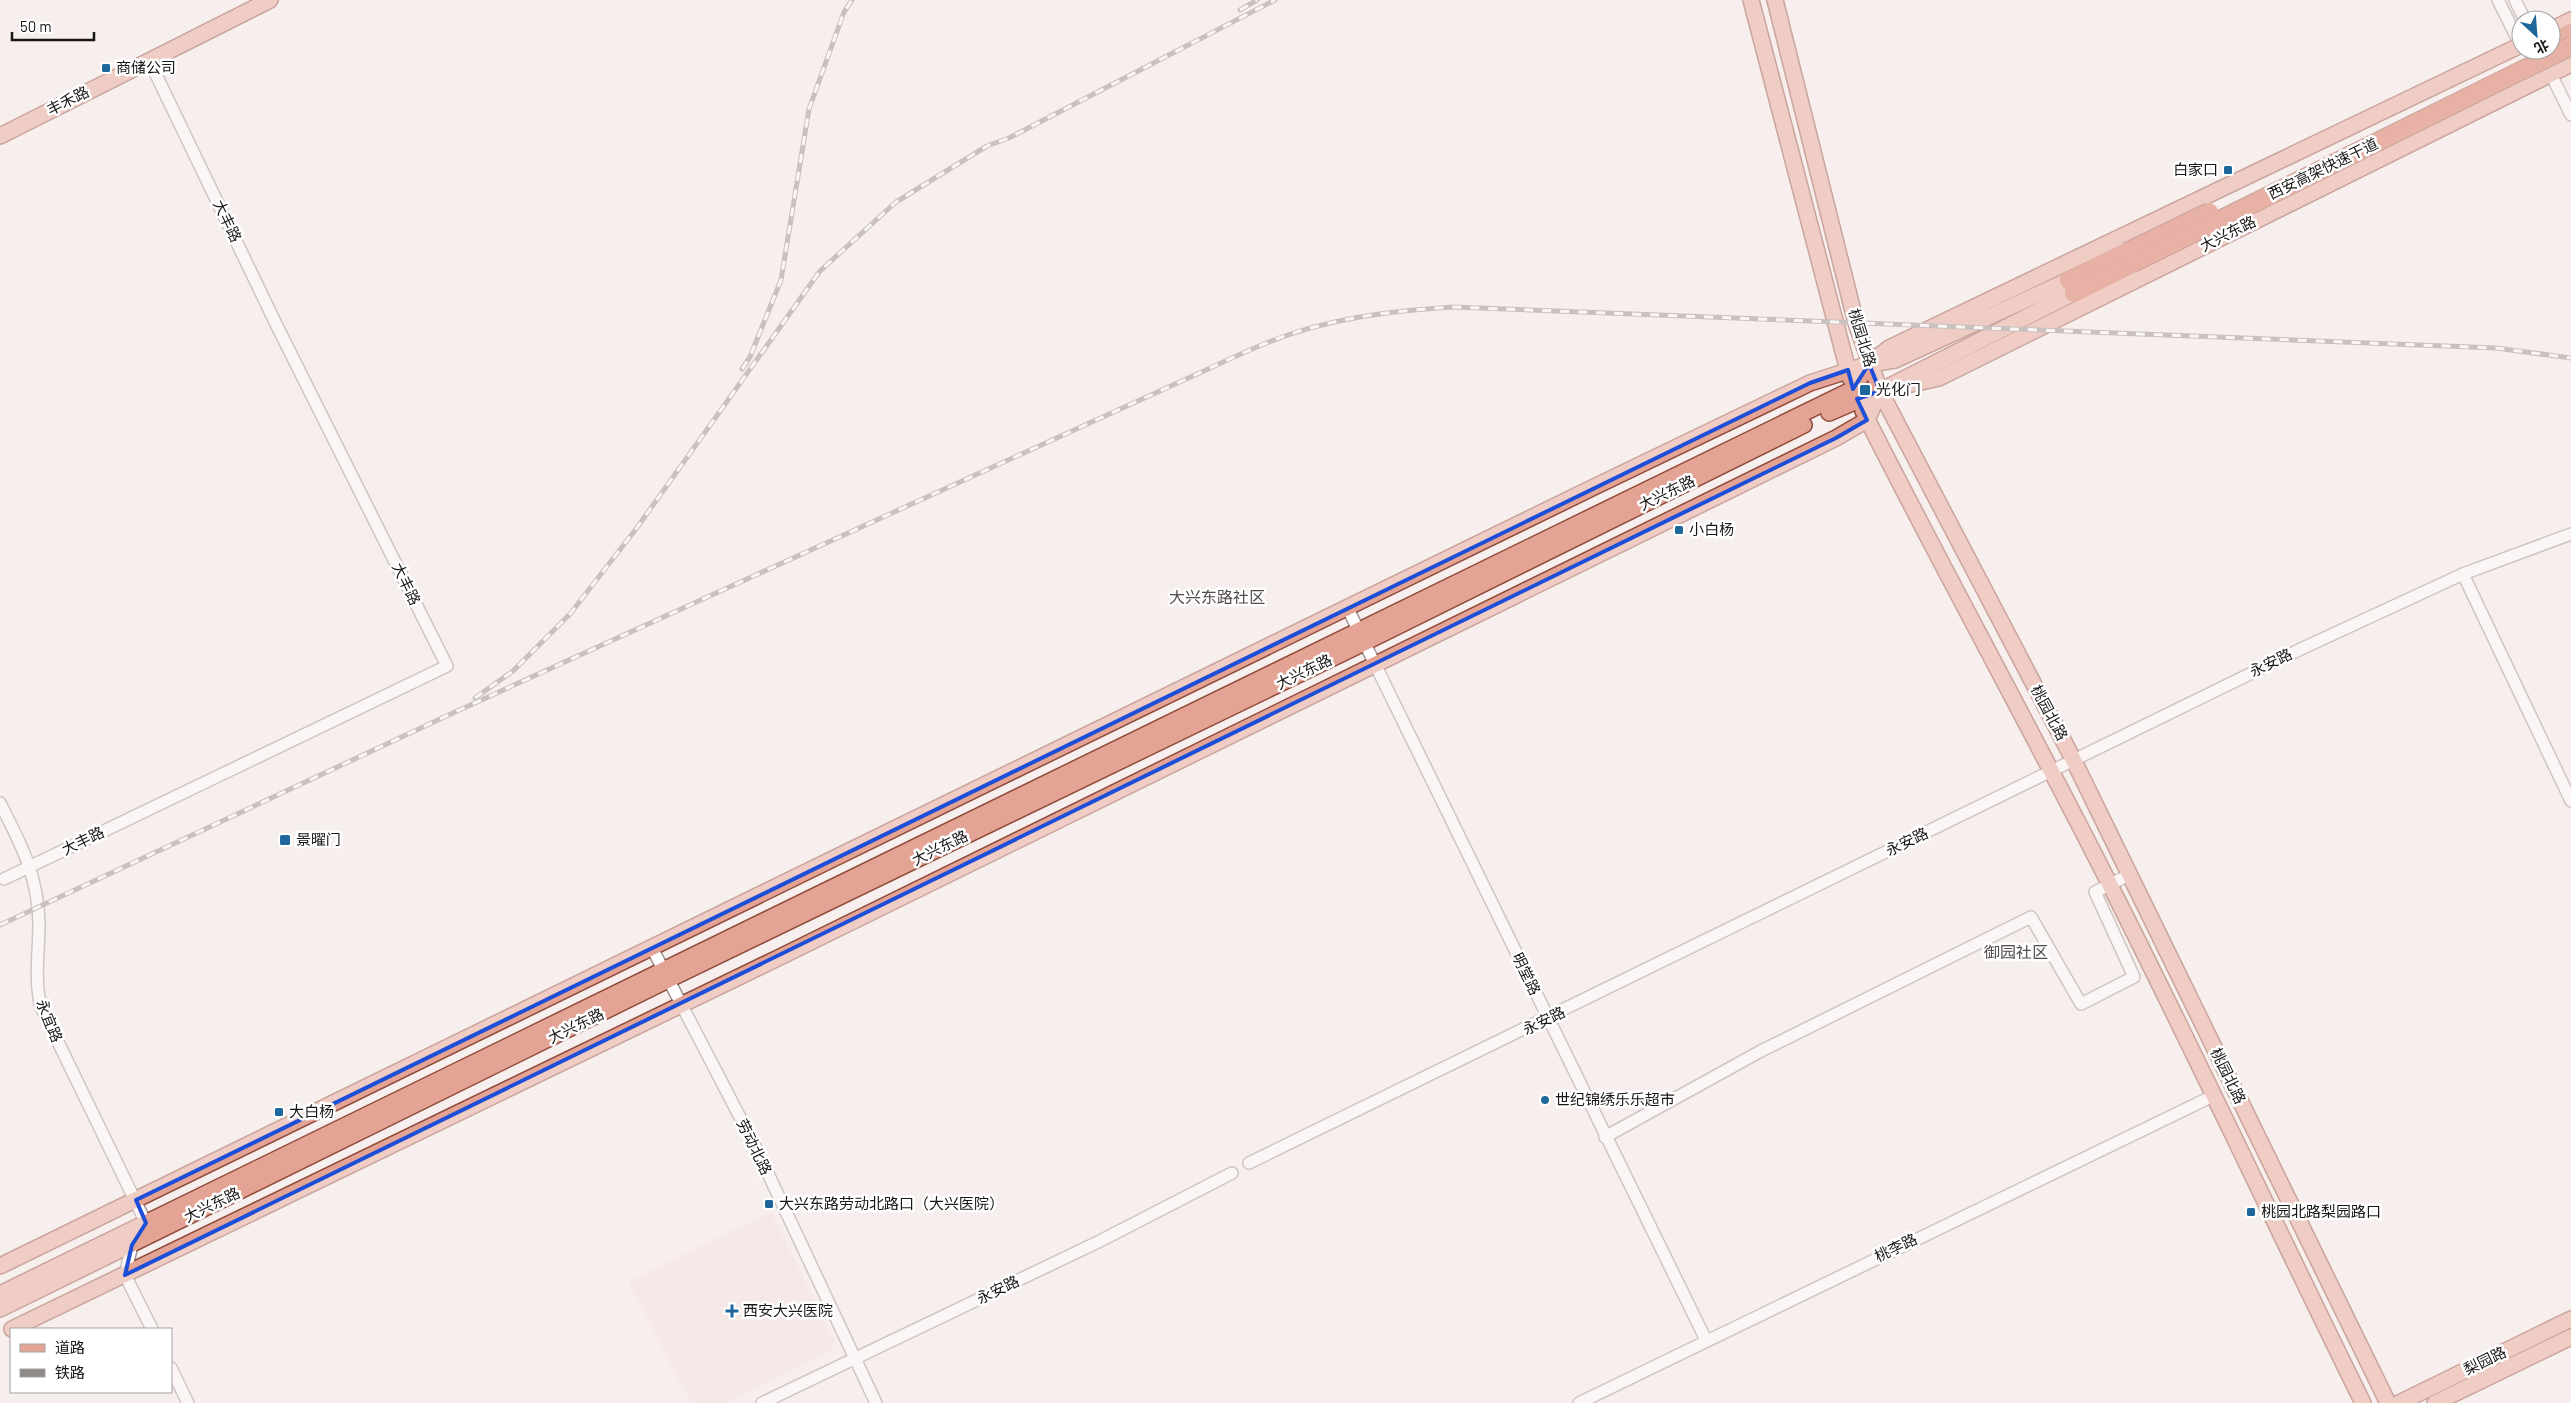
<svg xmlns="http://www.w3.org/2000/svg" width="2571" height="1403" font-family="Barlow,'Noto Sans SC',sans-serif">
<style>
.built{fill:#f2e1dd}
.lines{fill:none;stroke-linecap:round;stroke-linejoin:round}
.minor-casing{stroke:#9b9492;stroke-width:14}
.major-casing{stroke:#914b3b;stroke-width:18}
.highway-casing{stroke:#914b3b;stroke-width:20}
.minor{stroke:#fff;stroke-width:11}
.major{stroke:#e4a495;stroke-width:15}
.highway{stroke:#d2674f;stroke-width:18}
.rail-casing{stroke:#908b89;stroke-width:5}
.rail{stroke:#fff;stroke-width:3;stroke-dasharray:9;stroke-linecap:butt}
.highway-bridge-casing{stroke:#914b3b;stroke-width:20;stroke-linecap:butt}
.highway-bridge{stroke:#d2674f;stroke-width:18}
.marked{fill:none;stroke:#1d4ed8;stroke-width:4;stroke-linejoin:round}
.poi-dot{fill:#1e679b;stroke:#fff;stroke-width:2}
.labels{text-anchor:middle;stroke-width:5;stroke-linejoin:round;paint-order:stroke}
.poi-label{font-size:15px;fill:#191716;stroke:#fff;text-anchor:start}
.street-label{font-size:15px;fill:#191716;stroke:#fff}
.neighbourhood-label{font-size:16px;fill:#524c4a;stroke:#fff}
</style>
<rect width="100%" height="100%" fill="#f7efed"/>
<polygon class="built" points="771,1212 835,1341 830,1351 727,1403 691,1403 628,1282"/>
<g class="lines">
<g class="minor-casing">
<g id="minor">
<polyline points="2498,0 2521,46"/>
<polyline points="2515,0 2525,20"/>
<polyline points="2539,50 2571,115"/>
<polyline points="2463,574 2571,801"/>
<polyline points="1347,607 1706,1340"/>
<path d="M 0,803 C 21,844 38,876 39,923 C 39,952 34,979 41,1007 L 146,1223 L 132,1245 L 125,1275 L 152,1329"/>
<polyline points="4,879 447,666 276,324 149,60"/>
<polyline points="652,948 756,1148 876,1403"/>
<polyline points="1605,1137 1761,1051 2031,917 2081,1004 2134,977 2095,892 2131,874"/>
<polyline points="1249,1163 2303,648 2463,574 2571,534"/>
<polyline points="171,1368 188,1403"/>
<polyline points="762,1403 1100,1241 1232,1173"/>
<polyline points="1579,1403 2215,1095"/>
</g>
</g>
<g class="major-casing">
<g id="major">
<polyline points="1751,0 1850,378"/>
<polyline points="1775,0 1856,323 1880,391 2073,759 2388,1403"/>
<polyline points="2551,30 2571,20"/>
<polyline points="0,136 270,0"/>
<path d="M 1863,411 C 1944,572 2032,730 2113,891 C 2199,1061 2279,1233 2363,1403"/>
<polyline points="1829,413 1880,391 2074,293"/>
<polyline points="0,1266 1594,487 1810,383 1869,364 1889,348 2521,45"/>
<polyline points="0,1294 1853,389 1869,364 1895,360 2069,280"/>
<polyline points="0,1309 668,980 1364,643 1804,425"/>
<polyline points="12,1329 778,958 1836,438 1867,420 1880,391 1939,378 2571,64"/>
<polyline points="2399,1403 2571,1319"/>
<polyline points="2435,1403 2571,1337"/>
</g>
</g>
<g class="highway-casing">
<g id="highway">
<polyline points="2551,43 2571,33"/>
<polyline points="2069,280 2127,252"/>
<polyline points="2074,293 2133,263"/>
</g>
</g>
<use href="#minor" class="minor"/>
<use href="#major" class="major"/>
<use href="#highway" class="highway"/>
<g class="rail-casing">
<g id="rail">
<polyline points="1240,10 1257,0"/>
<polyline points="742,369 750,357 781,280 809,109 844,12 852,0"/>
<polyline points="475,698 513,671 570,614 636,529 820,271 896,202 987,146 1009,138 1275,0"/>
<path d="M 0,925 L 455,712 L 1195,375 C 1219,364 1244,352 1269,342 C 1328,318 1391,311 1453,307 L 2496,348 L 2571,358"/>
</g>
</g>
<use href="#rail" class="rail"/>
<g class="highway-bridge-casing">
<g id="highway-bridge">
<polyline points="2127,252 2209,212"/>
<polyline points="2133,263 2571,46"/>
</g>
</g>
<use href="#highway-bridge" class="highway-bridge"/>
</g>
<path d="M0 0H2571V1403H0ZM 1869,364 L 1880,391 L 1857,399 L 1867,420 L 1836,438 L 125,1275 L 132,1245 L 146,1223 L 136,1200 L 1810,383 L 1848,370 L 1853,389 Z" fill="#f7efed" fill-opacity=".55" fill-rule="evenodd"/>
<path class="marked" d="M 1869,364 L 1880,391 L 1857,399 L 1867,420 L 1836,438 L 125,1275 L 132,1245 L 146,1223 L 136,1200 L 1810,383 L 1848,370 L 1853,389 Z"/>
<g class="poi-dot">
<rect x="101" y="63" width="10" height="10" rx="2.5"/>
<rect x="2223" y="165" width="10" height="10" rx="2.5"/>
<rect x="1859" y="384" width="12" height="12" rx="2.5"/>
<rect x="1674" y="525" width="10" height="10" rx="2.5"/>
<rect x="279" y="834" width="12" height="12" rx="2.5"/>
<circle cx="1545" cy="1100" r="5"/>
<rect x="274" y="1107" width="10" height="10" rx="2.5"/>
<rect x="764" y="1199" width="10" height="10" rx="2.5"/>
<rect x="2246" y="1207" width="10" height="10" rx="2.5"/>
<path d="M729.5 1303.5h5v5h5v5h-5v5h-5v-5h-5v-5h5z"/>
</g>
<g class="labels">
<g class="poi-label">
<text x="116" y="73">商储公司</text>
<text x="2218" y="175" text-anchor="end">白家口</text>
<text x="1876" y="395">光化门</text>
<text x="1689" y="535">小白杨</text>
<text x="296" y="845">景曜门</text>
<text x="1555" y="1105">世纪锦绣乐乐超市</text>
<text x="289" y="1117">大白杨</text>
<text x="779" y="1209">大兴东路劳动北路口（大兴医院）</text>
<text x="2261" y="1217">桃园北路梨园路口</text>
<text x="743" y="1316">西安大兴医院</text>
</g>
<g class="street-label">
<text transform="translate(68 101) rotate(-27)" y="5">丰禾路</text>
<text transform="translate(2323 169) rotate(-26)" y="5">西安高架快速干道</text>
<text transform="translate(227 221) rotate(64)" y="5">大丰路</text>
<text transform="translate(2228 234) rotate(-27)" y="5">大兴东路</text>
<text transform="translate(1862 338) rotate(73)" y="5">桃园北路</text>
<text transform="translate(1667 493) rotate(-26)" y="5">大兴东路</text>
<text transform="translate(406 584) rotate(64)" y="5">大丰路</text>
<text transform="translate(2271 663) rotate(-26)" y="5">永安路</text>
<text transform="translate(1304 672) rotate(-26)" y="5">大兴东路</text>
<text transform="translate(2049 713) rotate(62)" y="5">桃园北路</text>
<text transform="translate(83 841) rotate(-26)" y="5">大丰路</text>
<text transform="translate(1907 842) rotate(-26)" y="5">永安路</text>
<text transform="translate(940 848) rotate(-26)" y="5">大兴东路</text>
<text transform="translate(1526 974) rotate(64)" y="5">明堂路</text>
<text transform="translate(49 1021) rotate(68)" y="5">永宜路</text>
<text transform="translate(1544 1021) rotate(-26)" y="5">永安路</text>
<text transform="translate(576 1026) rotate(-26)" y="5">大兴东路</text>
<text transform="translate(2228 1076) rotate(64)" y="5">桃园北路</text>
<text transform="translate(754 1147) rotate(64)" y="5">劳动北路</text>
<text transform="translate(212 1205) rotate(-26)" y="5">大兴东路</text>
<text transform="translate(1896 1248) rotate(-26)" y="5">桃李路</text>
<text transform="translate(998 1290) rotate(-26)" y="5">永安路</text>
<text transform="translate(2485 1361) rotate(-26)" y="5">梨园路</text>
</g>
<g class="neighbourhood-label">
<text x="1217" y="603">大兴东路社区</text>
<text x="2016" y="958">御园社区</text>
</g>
</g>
<rect x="10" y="1328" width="162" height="65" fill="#ffffff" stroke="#a3a2a2"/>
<rect x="20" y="1344" width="25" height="8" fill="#e4a495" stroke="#a3a2a2"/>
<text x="55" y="1353" font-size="15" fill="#191716">道路</text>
<rect x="20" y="1369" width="25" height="8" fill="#908b89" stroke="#a3a2a2"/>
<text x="55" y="1378" font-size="15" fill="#191716">铁路</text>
<g transform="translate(2536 35) rotate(154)"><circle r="24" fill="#ffffff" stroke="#a3a2a2"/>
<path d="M0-4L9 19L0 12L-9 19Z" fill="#1e679b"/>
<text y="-8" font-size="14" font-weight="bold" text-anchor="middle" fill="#191716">北</text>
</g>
<path d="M12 32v8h82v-8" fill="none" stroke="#191716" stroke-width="2.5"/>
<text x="20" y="32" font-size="15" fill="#191716" stroke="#ffffff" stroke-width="4" paint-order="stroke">50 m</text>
</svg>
